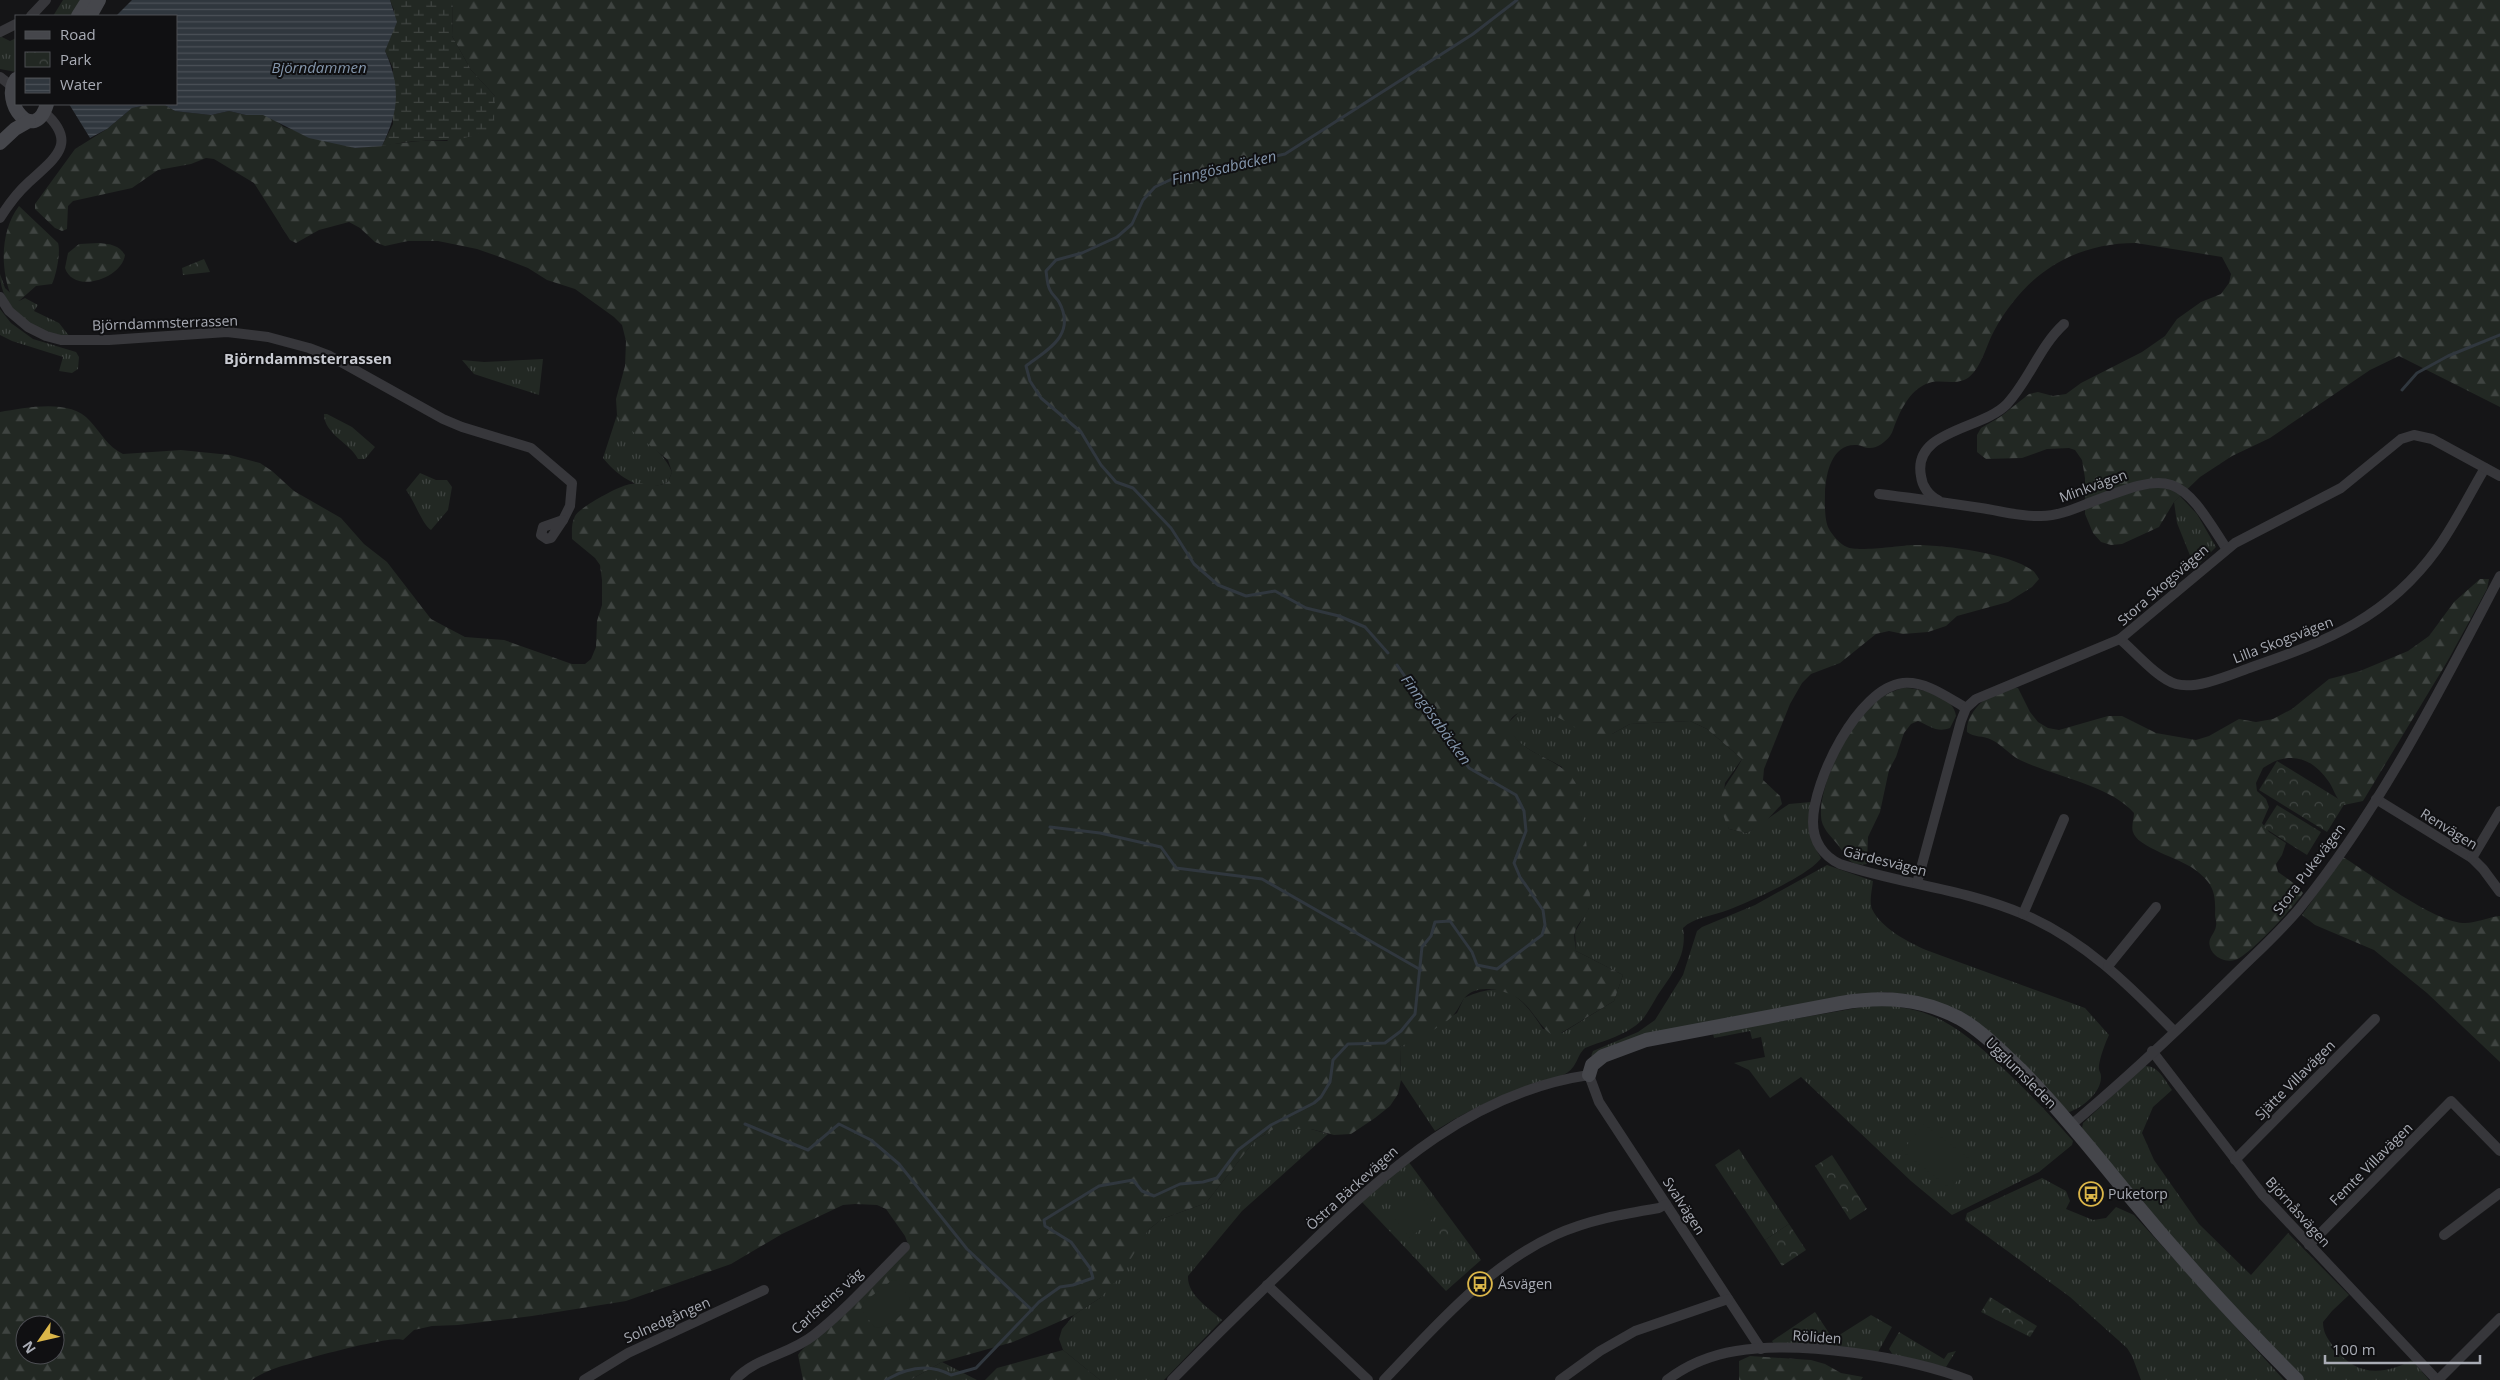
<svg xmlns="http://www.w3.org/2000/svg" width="2500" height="1380" font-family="'Open Sans',sans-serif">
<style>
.grass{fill:url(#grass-tufts)}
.forest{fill:url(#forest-firs);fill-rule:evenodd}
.wetland{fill:url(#wetland-marsh)}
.park{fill:url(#park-crowns)}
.pitch{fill:#222823}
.water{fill:url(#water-rules)}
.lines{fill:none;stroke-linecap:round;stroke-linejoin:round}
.stream{stroke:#30373e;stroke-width:3}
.street{stroke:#37373b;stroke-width:10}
.secondary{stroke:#45464b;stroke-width:14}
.labels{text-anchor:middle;stroke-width:4;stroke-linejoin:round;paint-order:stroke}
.street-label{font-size:14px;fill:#a9acb5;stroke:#101012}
.poi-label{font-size:14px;fill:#a9acb5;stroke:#101012;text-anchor:start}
.water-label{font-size:15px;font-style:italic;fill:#8496ac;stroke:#101012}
.neighbourhood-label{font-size:15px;font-weight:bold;fill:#c9cbd2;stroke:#101012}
</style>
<defs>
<pattern id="grass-tufts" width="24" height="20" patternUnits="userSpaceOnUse" patternTransform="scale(1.25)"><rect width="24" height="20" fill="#222823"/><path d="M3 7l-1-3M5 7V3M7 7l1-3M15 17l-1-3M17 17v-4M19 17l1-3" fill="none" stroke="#3f4441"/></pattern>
<pattern id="forest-firs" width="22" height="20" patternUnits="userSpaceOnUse" patternTransform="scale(1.25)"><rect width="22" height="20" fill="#222823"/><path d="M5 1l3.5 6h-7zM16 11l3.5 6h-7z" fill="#3f4441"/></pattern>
<pattern id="wetland-marsh" width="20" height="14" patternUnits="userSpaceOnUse" patternTransform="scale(1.25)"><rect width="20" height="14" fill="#222823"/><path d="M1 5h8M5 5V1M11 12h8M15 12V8" fill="none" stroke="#3f4441"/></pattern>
<pattern id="park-crowns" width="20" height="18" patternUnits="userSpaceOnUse" patternTransform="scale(1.25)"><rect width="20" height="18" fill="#222823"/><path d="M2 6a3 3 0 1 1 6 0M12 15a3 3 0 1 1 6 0" fill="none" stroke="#3f4441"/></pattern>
<pattern id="water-rules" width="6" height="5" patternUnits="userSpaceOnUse" patternTransform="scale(1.25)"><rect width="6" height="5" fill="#30373e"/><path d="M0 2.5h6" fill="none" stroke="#4b5158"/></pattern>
</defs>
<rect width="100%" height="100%" fill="#151517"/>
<g class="grass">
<polygon points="63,0 80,0 71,16 53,16"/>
<polygon points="0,36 10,41 16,38 16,72 0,69"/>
<path d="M 0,274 L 5,288 L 19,301 L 25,298 L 38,305 L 34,311 L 59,323 L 70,337 C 36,337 0,309 0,274 Z"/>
<polygon points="0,309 11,323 33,339 76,352 79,357 78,369 72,373 59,371 63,357 12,341 0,335"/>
<polygon points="543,359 539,395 474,374 462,360 484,362"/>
<path d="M 324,414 L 327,414 L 352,427 L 375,447 L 365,459 L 358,459 C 350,443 324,434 324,414 Z"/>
<path d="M 617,415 C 634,435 662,447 672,472 L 668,482 C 643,494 619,478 603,458 Z"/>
<path d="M 420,473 L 436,480 L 447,480 L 452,487 L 448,510 L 431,530 C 422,524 414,500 406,490 Z"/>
<polygon points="2180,496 2197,514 2216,547 2195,568 2177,523 2174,502"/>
<path d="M 1534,709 L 1555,714 L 1566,720 L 1612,734 L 1630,724 L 1690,721 L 1707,729 L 1742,759 L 1725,783 L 1722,808 L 1729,829 L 1747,833 L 1789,804 L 1811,802 C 1808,827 1808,836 1821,858 C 1810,875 1749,902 1728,910 C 1713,916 1694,917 1683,928 C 1688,957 1670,976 1656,998 C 1648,1011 1645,1020 1632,1028 C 1619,1037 1600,1042 1585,1048 C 1576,1056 1578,1067 1565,1074 C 1549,1082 1530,1085 1514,1091 C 1486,1102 1460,1115 1435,1131 L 1401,1080 L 1400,1047 L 1457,1013 L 1464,998 C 1505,979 1520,994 1543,1029 L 1562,1033 L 1614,1001 L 1623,975 L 1576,951 L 1575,932 L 1589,908 L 1562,767 C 1543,755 1513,748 1508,723 L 1518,713 Z"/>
<path d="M 1827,865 L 1873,881 C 1872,890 1869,901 1872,909 C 1881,928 1908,942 1926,950 L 2085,1008 L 2109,1035 C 2106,1041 2098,1062 2099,1069 C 2099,1071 2101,1073 2101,1076 C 2102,1092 2082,1108 2069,1112 L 1978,1023 L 1903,994 L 1885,992 L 1851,996 L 1642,1035 L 1591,1056 L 1593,1051 L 1638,1032 L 1655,1020 L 1683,975 L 1697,931 L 1702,927 L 1755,905 Z"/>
<path d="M 1874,1005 C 1936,1006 1964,1031 2007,1072 C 2030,1094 2052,1117 2073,1141 L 2072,1145 L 2039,1172 L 1952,1215 L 1911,1181 L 1801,1077 L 1770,1098 L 1749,1070 L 1734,1063 L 1765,1057 L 1761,1037 L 1752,1039 L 1750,1031 L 1714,1038 L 1713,1033 Z"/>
<path d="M 2144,1066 C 2158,1065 2164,1079 2172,1090 L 2153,1107 L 2142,1133 L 2154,1160 L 2199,1224 L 2251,1275 L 2288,1233 L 2349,1295 L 2332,1311 L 2323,1322 C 2323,1332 2327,1338 2333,1346 C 2354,1375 2381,1377 2412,1360 L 2429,1380 L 2301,1380 L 2184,1256 L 2082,1128 L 2083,1123 Z"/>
<path d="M 1274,1129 L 1311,1129 L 1328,1134 L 1242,1211 L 1188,1276 C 1187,1295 1209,1308 1222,1320 L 1164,1380 L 1100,1380 L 1063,1350 L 1059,1339 L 1062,1329 L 1074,1315 L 1100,1298 L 1148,1230 L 1162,1219 L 1206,1203 L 1255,1140 Z"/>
<polygon points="1739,1149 1789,1224 1765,1240 1715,1165"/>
<polygon points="1408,1161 1481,1260 1446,1291 1362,1202"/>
<polygon points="2042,1178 2066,1191 2070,1201 2066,1209 2093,1220 2106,1218 2116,1207 2134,1215 2284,1380 2141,1380 2132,1356 2127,1348 2070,1297 1965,1220 1967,1213"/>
<polygon points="1815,1312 1833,1339 1871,1315 1892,1327 1878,1352 1774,1344 1772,1341"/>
<polygon points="1899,1332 1944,1359 1948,1353 1956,1351 1946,1367 1893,1355 1889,1349"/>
<polygon points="942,1362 977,1380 910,1380"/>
</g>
<g class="forest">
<path d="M 453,0 L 2500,0 L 2500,407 L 2399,356 L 2370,370 L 2270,438 L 2232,456 L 2200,477 L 2174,502 L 2159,527 L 2122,544 L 2111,545 L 2101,542 L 2093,533 L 2085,514 L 2085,478 L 2082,460 L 2075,450 L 2069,448 L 2047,449 L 2022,458 L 1986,459 L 1977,452 L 1977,435 L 1981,428 L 2000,417 L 2029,394 L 2038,392 L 2053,396 L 2066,394 L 2081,383 L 2142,352 L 2165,336 L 2177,319 L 2201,302 L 2221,294 L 2229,283 L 2231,274 L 2222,257 L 2136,243 C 2071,243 2024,276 1994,331 C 1987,344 1983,361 1974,372 C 1961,389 1942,378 1929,383 C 1912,388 1902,407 1896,422 C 1894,426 1893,432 1890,436 C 1885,442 1877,449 1868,448 C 1864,448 1861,445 1857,445 C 1832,443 1826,473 1825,492 C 1825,502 1824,520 1829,529 C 1833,536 1840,544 1847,547 C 1857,552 1898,546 1911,545 C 1941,544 2008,553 2032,570 C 2035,572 2037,576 2039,579 L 2032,587 L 2008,602 L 1957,616 L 1946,626 L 1928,632 L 1903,634 L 1889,631 L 1876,634 L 1840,663 L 1811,674 L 1802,683 L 1790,704 L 1764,769 L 1763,780 L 1780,796 L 1782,804 L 1765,822 L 1747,833 L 1729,829 C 1711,791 1727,789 1742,759 L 1707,729 L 1690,721 L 1630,724 L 1612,734 L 1593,738 C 1569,726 1552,706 1523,712 C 1516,713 1511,717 1509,723 C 1515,757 1564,755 1577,786 C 1583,801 1593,893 1589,908 C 1586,917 1577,923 1575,932 C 1573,937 1576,945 1576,951 L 1623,975 L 1614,1001 L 1561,1033 L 1552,1035 C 1538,1025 1533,1009 1519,999 C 1505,989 1474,982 1463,1000 C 1457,1010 1455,1016 1444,1023 C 1431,1033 1415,1039 1400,1047 L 1401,1080 L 1398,1094 L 1390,1106 L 1375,1118 L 1351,1134 L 1334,1135 L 1311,1129 L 1274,1129 L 1255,1140 L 1206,1203 L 1162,1219 L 1148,1230 L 1120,1277 L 1100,1298 L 1074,1315 L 1013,1342 L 942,1362 L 910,1380 L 803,1380 L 798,1355 L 800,1352 L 908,1244 L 905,1236 L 886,1209 L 877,1205 L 855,1204 L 843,1205 L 782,1234 L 731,1264 L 626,1301 L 532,1316 L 458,1325 L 432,1326 L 414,1330 L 403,1340 C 392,1334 294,1362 276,1368 C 267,1371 259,1375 252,1380 L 0,1380 L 0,412 C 26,408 70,398 90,421 C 101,433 107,446 123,454 L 181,450 L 230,455 L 260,463 L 272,471 L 294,491 L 341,518 L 364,544 L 387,562 L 431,619 L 465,637 L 504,640 L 572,664 L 585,664 L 591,659 L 596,647 L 597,621 L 602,605 L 602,580 L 600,565 L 595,558 L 572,539 C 572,531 571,524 575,516 C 580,507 620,485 631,484 C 646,481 652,490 668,482 L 672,472 L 668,460 L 627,427 L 617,415 L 616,399 L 625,366 L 626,341 L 622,325 L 614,317 L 575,289 L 547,280 L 528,268 L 500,257 L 477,249 L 438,241 L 408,241 L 385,246 L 375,242 L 360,228 L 349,222 L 319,230 L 296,243 L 290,240 L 254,183 L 214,159 L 206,158 L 191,164 L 158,170 L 132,188 L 73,201 L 68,206 L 67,229 L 62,231 L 55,228 L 35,209 L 35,204 L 75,149 L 107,129 L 132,108 L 152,104 L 163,104 L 175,111 L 183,112 L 211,115 L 229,111 L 246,115 L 263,115 L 272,118 L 284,127 L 355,148 L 420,141 L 447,141 L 495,96 L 471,70 L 452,36 ZM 25,1325 L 55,1325 L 55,1355 L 25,1355 Z"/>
<path d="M 19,206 L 58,243 C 61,252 56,276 52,284 L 36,286 L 19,301 L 12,298 C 0,270 0,231 19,206 Z"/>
<path d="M 99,243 C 110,244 119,245 125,255 C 122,278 74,295 65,268 L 68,253 L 79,244 Z"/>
<path d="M 2480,579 L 2489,579 L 2487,589 L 2447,662 L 2363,801 L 2344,805 C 2335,798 2335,791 2329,782 C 2312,757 2289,750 2263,768 L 2256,783 L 2257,791 L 2266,799 L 2269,807 L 2262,823 L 2269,832 L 2286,843 L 2282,855 L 2276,864 L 2278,872 L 2295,884 L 2303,893 C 2294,907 2249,956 2235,960 C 2225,963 2213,957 2210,947 C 2207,938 2215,934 2216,926 C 2217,922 2215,918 2215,915 C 2216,892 2213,883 2194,869 C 2181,859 2137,847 2133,832 C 2131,827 2134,818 2134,813 C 2112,786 2051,775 2020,760 C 2010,755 2002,745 1992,740 C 1983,735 1974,738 1967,732 C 1965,710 1996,685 2018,688 L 2030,712 L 2038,722 L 2048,728 L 2059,730 L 2108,716 L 2122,716 L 2156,733 L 2196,740 L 2209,736 L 2239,719 L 2256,722 L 2273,719 L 2292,709 L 2329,679 L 2360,671 L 2408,651 L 2429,636 L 2454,602 Z"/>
<path d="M 1903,688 C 1919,688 1954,695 1956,716 L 1950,728 C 1937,733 1930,726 1918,721 L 1911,724 L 1904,733 L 1896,757 L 1889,770 L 1880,812 L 1868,837 L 1867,864 C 1850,867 1847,858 1838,845 C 1831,836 1821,828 1821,816 C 1819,787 1844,736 1862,714 C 1872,702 1888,692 1903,688 Z"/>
<path d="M 2343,857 C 2371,874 2432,921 2463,923 C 2474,924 2488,917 2500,916 L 2500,1062 L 2427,993 L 2374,950 L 2315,925 L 2302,915 Z"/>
<polygon points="1063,1350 1100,1380 985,1380 997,1368"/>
<polygon points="1750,1356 1811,1360 1825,1364 1841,1373 1863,1377 1861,1380 1739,1380 1739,1361"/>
</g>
<path class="wetland" d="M 390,0 L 453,0 L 452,36 L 471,70 L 495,96 L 494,126 C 472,141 447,140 421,141 C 408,141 395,144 382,146 L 393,124 L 393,68 L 385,51 L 394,10 Z"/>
<g class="park">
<polygon points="204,259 210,272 183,275 182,268"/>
<polygon points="2277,761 2345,803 2327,832 2259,790"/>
<polygon points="2277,805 2321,832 2307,855 2263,827"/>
<polygon points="1832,1155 1867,1209 1850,1220 1815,1166"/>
<polygon points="1448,1220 1459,1236 1446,1248 1433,1233"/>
<polygon points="1789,1224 1806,1250 1782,1266 1765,1240"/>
<polygon points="1990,1297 2037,1326 2030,1337 1981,1312"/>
</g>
<g class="pitch">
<polygon points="1924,1124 1972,1161 1951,1189 1902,1151"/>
<polygon points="1421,1196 1436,1216 1410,1238 1395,1219"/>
<path d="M 896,1280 L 909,1297 L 911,1304 C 905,1314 887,1328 875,1328 L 861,1309 L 864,1302 L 891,1281 Z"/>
</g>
<g class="water">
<path d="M 132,0 L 390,0 L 397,22 L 385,51 C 401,87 399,111 382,146 L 355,148 L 309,138 L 263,115 L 246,115 L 229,111 L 211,115 L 183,112 L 175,111 L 163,104 L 176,104 L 176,16 L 116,16 Z"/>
<polygon points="69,104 152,104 132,108 107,129 90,138"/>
</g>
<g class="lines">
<g class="stream">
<polyline points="2402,390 2417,373 2448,356 2500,335"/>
<path d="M 1388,653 L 1365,627 L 1339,616 L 1306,608 L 1275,591 L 1246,596 L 1218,585 L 1194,564 L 1171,528 L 1133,488 L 1116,482 L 1101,465 L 1081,432 L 1041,398 L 1030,381 L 1026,366 C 1047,350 1077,335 1059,302 C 1057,298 1052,295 1050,290 C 1047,285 1047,277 1046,271 L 1056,260 L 1082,253 L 1117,237 L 1132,224 L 1143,200 L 1155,187 L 1172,179 L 1285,154 L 1473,34 L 1517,0"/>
<polyline points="1050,827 1100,833 1161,847 1176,868 1262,879 1421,970"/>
<polyline points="745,1124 808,1150 839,1124 871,1140 899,1164 967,1249 1032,1310"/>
<path d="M 886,1380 C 906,1368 929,1363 951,1375 L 976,1368 L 1039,1302 L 1060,1287 L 1073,1285 L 1093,1278 L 1090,1268 L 1071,1242 L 1045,1226 L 1044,1220 L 1099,1186 L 1133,1180 L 1142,1191 L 1154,1196 L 1180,1184 L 1203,1182 L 1217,1178 L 1238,1150 L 1271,1125 L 1314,1103 L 1321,1097 L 1330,1082 L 1333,1060 L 1348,1044 L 1385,1043 L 1401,1031 L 1415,1014 L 1422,947 L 1431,936 L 1435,922 L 1450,921 L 1472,952 L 1477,965 L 1497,969 L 1542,935 L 1545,925 L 1543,910 L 1520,877 L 1514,863 L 1526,831 L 1524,811 L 1516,795 L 1469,768 L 1397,665"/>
</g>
<g class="street">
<polyline points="31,16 46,0"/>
<polyline points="0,32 16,24"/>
<polyline points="0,77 9,84"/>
<path d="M 0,218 C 8,205 18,192 29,182 C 55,158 79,143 44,112"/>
<polyline points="0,297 9,311 28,327 46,336 61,340 109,340 227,332 268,337 309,348 330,356 443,419 462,427 531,448 572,483 570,506 563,520"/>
<path d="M 1879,494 C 1913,498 1947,503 1981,508 C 2001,511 2022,517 2041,516 C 2058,516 2074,509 2089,503 C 2173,470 2179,473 2226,548"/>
<path d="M 1938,500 C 1929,496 1922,486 1921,476 C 1912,430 1982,430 2007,404 C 2030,379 2039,347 2064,324"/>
<polygon points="563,520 551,538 547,539 541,535 543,527"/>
<path d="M 2120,639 C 2134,651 2158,679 2176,684 C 2197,690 2232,674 2252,667 C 2328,641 2388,617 2437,549 C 2455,524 2469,495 2485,468"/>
<path d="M 1966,708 C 1947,697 1926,681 1903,683 C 1858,688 1813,781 1813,822 C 1813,841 1823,856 1840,864 C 1900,884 1964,889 2023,914 C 2084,940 2129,985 2174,1031"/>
<polyline points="2376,799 2472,858 2483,869 2500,892"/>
<polyline points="2472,858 2500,811"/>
<polyline points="1917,883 1961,721 1966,708 1976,699 2120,639 2235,543 2341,488 2401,439 2414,435 2432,439 2500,476"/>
<polyline points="2023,914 2064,819"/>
<polyline points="2108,966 2156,907"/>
<polyline points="2152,1051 2262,1194 2437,1380"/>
<path d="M 2071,1125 C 2126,1079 2179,1029 2230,979 C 2253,956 2278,934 2299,909 C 2381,808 2440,690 2500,576"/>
<polyline points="2235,1160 2375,1019"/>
<polyline points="2444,1235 2500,1193"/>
<polyline points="2309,1245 2451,1101 2500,1151"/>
<polyline points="1267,1285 1368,1380"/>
<polyline points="584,1380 628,1353 764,1290"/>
<path d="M 735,1380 C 756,1357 789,1355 814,1335 C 847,1309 875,1277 905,1247"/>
<path d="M 1172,1380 C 1216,1335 1261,1291 1307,1247 C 1389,1169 1472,1092 1589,1075 L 1599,1102 L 1761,1349"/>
<path d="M 1384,1380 C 1436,1326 1486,1267 1555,1235 C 1588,1220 1623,1214 1659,1208 L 1666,1204"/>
<polyline points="1560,1380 1600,1351 1635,1331 1728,1299"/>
<path d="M 1667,1380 C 1687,1365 1711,1355 1736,1351 C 1799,1340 1909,1357 1968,1380"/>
<polyline points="2438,1380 2500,1318"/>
</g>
<g class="secondary">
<polyline points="78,16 88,0"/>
<polyline points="90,16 99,0"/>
<path d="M 16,79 C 0,101 34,146 47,104"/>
<polyline points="0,143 15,129 29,121"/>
<path d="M 1589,1075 L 1592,1065 L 1603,1056 L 1646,1040 L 1841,1003 C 1883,996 1921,998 1959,1018 C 1982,1031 2001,1051 2020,1069 C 2060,1110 2095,1154 2131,1198 C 2183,1261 2239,1322 2297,1380"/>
</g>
</g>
<defs>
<g id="bus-ring" transform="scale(1.25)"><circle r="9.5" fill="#101012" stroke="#dbb649" stroke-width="1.5"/><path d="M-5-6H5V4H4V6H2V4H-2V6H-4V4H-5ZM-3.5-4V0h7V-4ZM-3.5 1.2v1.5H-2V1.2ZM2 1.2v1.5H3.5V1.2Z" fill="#dbb649"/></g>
</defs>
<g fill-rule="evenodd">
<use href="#bus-ring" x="2091" y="1194"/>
<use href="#bus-ring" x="1480" y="1284"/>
</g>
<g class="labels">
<g class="street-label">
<text transform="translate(165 323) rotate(-2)" y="5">Björndammsterrassen</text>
<text transform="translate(2093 486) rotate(-20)" y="5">Minkvägen</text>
<text transform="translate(2163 585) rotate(-41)" y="5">Stora Skogsvägen</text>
<text transform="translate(2283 640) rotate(-21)" y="5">Lilla Skogsvägen</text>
<text transform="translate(2449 829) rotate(32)" y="5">Renvägen</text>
<text transform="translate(1885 861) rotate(14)" y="5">Gärdesvägen</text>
<text transform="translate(2309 869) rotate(-53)" y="5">Stora Pukevägen</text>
<text transform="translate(2021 1073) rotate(45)" y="5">Ugglumsleden</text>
<text transform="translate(2295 1080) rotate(-45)" y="5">Sjätte Villavägen</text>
<text transform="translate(2371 1164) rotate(-45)" y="5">Femte Villavägen</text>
<text transform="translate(1352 1188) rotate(-42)" y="5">Östra Bäckevägen</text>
<text transform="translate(1684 1206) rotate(57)" y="5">Svalvägen</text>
<text transform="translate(2298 1212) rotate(48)" y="5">Björnåsvägen</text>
<text transform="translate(827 1301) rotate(-42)" y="5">Carlsteins väg</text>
<text transform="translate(667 1320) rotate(-24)" y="5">Solnedgången</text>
<text transform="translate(1817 1337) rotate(4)" y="5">Röliden</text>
</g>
<g class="poi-label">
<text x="2108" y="1199">Puketorp</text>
<text x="1498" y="1289">Åsvägen</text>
</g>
<g class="water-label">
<text x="319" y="73">Björndammen</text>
<text transform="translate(1224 168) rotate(-13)" y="5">Finngösabäcken</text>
<text transform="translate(1436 720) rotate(54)" y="5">Finngösabäcken</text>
</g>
<g class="neighbourhood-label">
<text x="308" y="364">Björndammsterrassen</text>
</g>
</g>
<rect x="15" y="15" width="162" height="90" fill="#101012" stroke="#4d4e53"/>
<rect x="25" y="31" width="25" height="8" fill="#45464b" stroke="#4d4e53"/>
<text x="60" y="40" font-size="15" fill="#a9acb5">Road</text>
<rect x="25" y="52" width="25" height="15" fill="url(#park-crowns)" stroke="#4d4e53"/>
<text x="60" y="65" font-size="15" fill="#a9acb5">Park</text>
<rect x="25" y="78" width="25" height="15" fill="url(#water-rules)" stroke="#4d4e53"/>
<text x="60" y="90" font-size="15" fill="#a9acb5">Water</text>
<g transform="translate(40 1340) rotate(236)"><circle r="24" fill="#101012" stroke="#4d4e53"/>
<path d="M0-4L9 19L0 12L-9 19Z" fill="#dbb649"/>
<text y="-8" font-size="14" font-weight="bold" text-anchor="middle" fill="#a9acb5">N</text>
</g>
<path d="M2325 1355v8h155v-8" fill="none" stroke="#a9acb5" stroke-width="2.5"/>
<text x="2332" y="1355" font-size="15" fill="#a9acb5" stroke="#101012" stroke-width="4" paint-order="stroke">100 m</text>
</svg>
